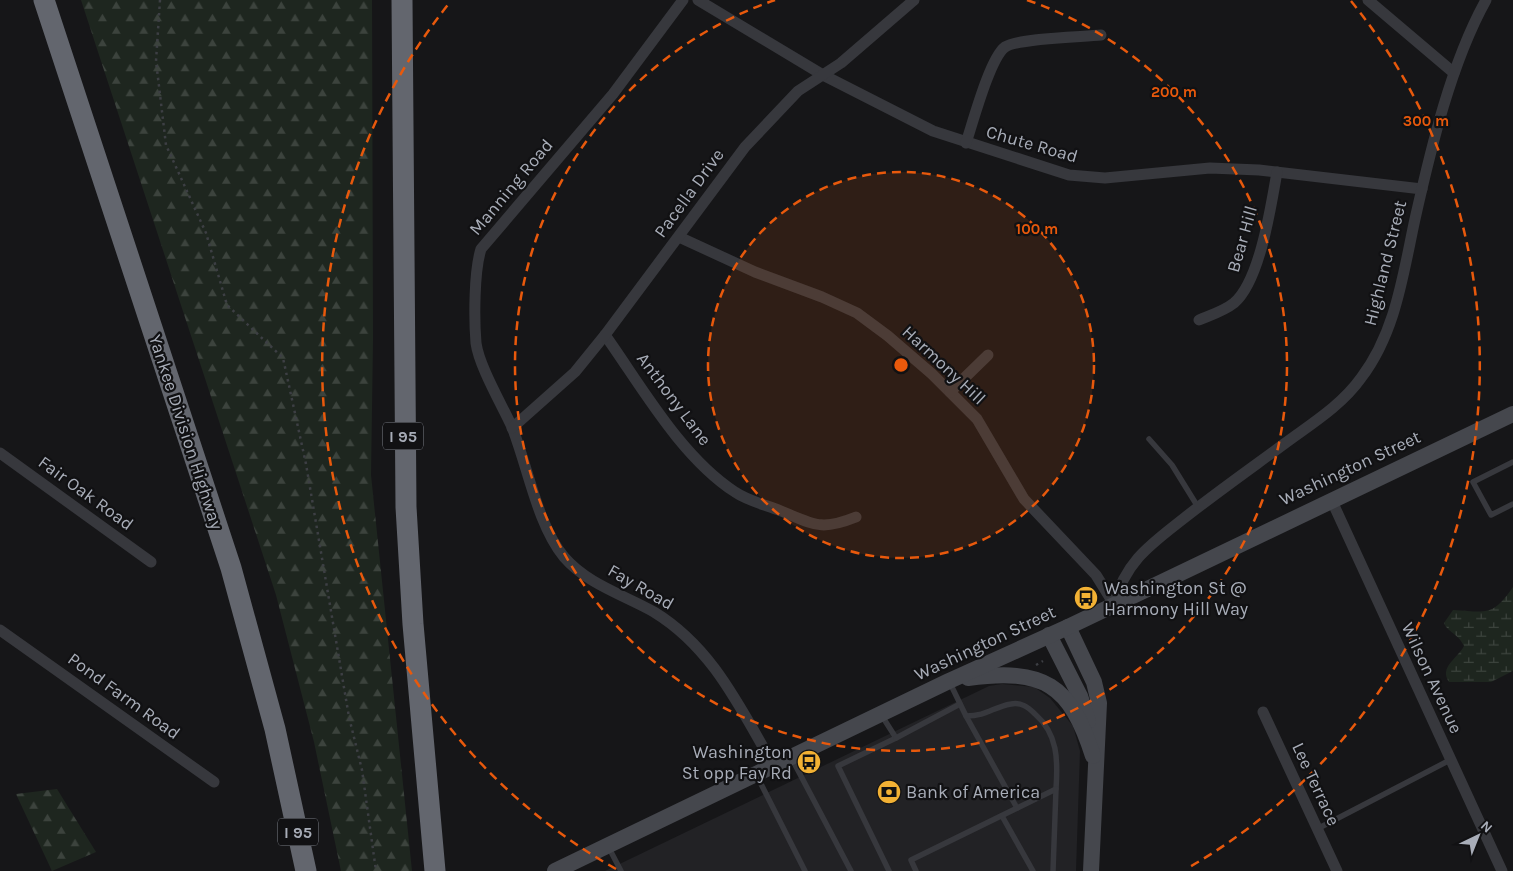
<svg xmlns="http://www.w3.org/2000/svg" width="1513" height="871" font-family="Karla,sans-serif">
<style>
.built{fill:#222225}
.forest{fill:url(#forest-firs)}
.wetland{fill:url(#wetland-marsh)}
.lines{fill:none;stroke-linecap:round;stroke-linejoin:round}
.path{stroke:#3d3f44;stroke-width:2.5;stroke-dasharray:2.5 4;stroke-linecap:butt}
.lane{stroke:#37383d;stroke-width:5.5}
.street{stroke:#37383d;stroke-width:11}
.secondary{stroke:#45474d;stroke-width:16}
.highway{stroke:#63666e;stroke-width:21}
.ring{fill:none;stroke:#e8590c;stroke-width:2.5;stroke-dasharray:9 6}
.labels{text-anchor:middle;stroke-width:4.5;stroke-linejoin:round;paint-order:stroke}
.shield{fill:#111113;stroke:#7b7e86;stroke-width:1}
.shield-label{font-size:16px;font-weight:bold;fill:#a8adb8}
.street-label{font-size:18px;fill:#a8adb8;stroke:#111113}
.poi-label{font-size:18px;fill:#a8adb8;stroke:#111113;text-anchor:start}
.centre{fill:#e8590c;stroke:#111113;stroke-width:2.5}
.ring-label{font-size:15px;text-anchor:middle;font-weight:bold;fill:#e8590c;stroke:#111113;stroke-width:4.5;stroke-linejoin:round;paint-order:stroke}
</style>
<defs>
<pattern id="forest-firs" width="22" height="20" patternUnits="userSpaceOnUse" patternTransform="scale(1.25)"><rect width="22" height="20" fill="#1e261f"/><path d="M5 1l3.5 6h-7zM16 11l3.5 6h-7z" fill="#3c433d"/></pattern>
<pattern id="wetland-marsh" width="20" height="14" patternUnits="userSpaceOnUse" patternTransform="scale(1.25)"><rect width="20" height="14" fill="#1e261f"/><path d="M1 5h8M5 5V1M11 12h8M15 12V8" fill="none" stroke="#3c433d"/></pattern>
</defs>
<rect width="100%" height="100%" fill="#161618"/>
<polygon class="built" points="1002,684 1034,687 1050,698 1073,726 1080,751 1076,871 605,871 989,686"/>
<g class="forest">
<polygon points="81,0 372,0 373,339 371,475 412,871 341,871 314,742 276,595"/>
<polygon points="57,789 96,852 52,871 16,794"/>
</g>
<path class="wetland" d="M 1513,587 L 1513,671 L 1491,682 L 1449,682 C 1439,667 1457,659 1464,646 C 1458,633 1447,632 1444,623 L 1453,610 C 1487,612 1492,617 1513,587 Z"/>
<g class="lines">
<g class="path">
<polyline points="160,0 156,61 166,145 206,233 227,305 283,358 306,464 349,717 362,770 376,871"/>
<polyline points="1036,665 1043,661"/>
</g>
<g class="lane">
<polyline points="1149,439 1172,465 1198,507"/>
<polyline points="1513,462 1473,482 1491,515 1513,504"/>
<polyline points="882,716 896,738 838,766 889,871"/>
<polyline points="966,716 1017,808"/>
<polyline points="896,738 960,704"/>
<polyline points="792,759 851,871"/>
<polyline points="757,776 805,871"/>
<polyline points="1002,816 1033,871"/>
<polyline points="1317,829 1450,760"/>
<polyline points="609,848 621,871"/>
<path d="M 916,871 L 911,860 L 1056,789 C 1058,760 1058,734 1035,714 C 1028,707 1021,702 1011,704 C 993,707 987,716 966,716 L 950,683"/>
<polyline points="1053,871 1056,789"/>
</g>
<g class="street">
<path d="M 683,0 L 613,94 L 481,249 C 474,271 474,319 476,343 C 479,366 502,405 512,427 C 528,467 537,524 564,557 C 587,584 624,595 654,612 C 713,648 740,708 774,766"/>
<polyline points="698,0 823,75 933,131 1069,175 1105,178 1210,168 1259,170 1422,189"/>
<polyline points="1368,0 1454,73"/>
<path d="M 966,143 C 973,122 990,58 1005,47 C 1019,38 1081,37 1101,35"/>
<polyline points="679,237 755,272 822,297 857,313 888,336 932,374 977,419 1024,499 1096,575 1114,604"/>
<path d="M 1199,320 C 1211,315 1224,311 1234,303 C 1260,281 1271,206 1277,172"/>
<path d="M 605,335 C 642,387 681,457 735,492 C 748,501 766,505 781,511 C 815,525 821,531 856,517"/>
<polyline points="950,392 988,355"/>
<polyline points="512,428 575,372 605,335 745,147 798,91 841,63 914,0"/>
<polyline points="0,453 151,562"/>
<polyline points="1331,499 1502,871"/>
<path d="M 1114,604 C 1126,561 1150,545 1183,519 C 1216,493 1250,469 1284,444 C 1311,424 1341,406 1361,378 C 1396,332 1403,274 1415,219 C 1431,148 1451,63 1486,0"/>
<polyline points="0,630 214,782"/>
<polyline points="1263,712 1337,871"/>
</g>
<g class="secondary">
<polyline points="1068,627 1094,682 1099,703 1091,871"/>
<polyline points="1049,635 1080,696 1088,721"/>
<path d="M 968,678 C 1044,668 1070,684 1093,756"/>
<polyline points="555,871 949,681 1068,627 1513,414"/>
</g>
<g class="highway">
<polyline points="44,0 231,568 275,729 306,871"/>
<polyline points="402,0 406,507 413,624 435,871"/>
</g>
</g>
<circle cx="901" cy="365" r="193" fill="#e8590c" fill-opacity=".12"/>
<g class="ring">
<circle cx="901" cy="365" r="193"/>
<path d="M1027 0A386 386 0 1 1 775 0"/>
<path d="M616 869A579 579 0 0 1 451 1M1351 1A579 579 0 0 1 1186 869"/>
</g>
<defs>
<g id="bus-disc" transform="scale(1.25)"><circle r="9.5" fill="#f2b134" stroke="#111113"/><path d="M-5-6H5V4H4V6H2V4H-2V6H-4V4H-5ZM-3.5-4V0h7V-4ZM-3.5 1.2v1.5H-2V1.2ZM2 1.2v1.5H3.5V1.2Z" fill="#111"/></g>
<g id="bank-disc" transform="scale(1.25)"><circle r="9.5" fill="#f2b134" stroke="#111113"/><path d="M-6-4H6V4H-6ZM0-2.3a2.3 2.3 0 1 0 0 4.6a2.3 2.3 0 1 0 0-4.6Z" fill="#111"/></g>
</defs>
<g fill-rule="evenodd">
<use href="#bus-disc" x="1086" y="598"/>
<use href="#bus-disc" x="809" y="762"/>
<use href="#bank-disc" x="889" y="792"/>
</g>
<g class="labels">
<g class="shield">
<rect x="383" y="422.5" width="40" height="27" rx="4"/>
<rect x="278" y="818.5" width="40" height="27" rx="4"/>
</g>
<g class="shield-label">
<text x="403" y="442">I 95</text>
<text x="298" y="838">I 95</text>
</g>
<g class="street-label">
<text transform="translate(1032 144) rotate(16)" y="6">Chute Road</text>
<text transform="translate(511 187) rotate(-50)" y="6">Manning Road</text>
<text transform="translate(689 193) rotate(-54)" y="6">Pacella Drive</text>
<text transform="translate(1242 239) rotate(-74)" y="6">Bear Hill</text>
<text transform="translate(1385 263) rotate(-76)" y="6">Highland Street</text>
<text transform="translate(944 365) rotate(43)" y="6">Harmony Hill</text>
<text transform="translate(674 399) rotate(53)" y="6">Anthony Lane</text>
<text transform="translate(186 432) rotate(72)" y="6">Yankee Division Highway</text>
<text transform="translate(1350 468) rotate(-25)" y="6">Washington Street</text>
<text transform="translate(86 493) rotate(36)" y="6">Fair Oak Road</text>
<text transform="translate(641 587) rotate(30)" y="6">Fay Road</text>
<text transform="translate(985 643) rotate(-25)" y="6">Washington Street</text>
<text transform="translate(1432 678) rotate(65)" y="6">Wilson Avenue</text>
<text transform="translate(124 696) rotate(36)" y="6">Pond Farm Road</text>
<text transform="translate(1316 784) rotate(65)" y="6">Lee Terrace</text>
</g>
<g class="poi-label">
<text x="1104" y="594">Washington St @<tspan x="1104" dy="21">Harmony Hill Way</tspan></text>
<text x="792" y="758" text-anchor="end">Washington<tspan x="792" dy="21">St opp Fay Rd</tspan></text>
<text x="906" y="798">Bank of America</text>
</g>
</g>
<circle cx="901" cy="365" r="8" class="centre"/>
<g class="ring-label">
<text x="1174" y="97">200 m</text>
<text x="1426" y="126">300 m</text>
<text x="1037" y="234">100 m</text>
</g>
<g transform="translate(1478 836) rotate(43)" stroke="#111113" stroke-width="4" paint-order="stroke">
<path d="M0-4L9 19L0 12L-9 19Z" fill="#a8adb8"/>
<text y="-8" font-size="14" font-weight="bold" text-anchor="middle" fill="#a8adb8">N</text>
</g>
</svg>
